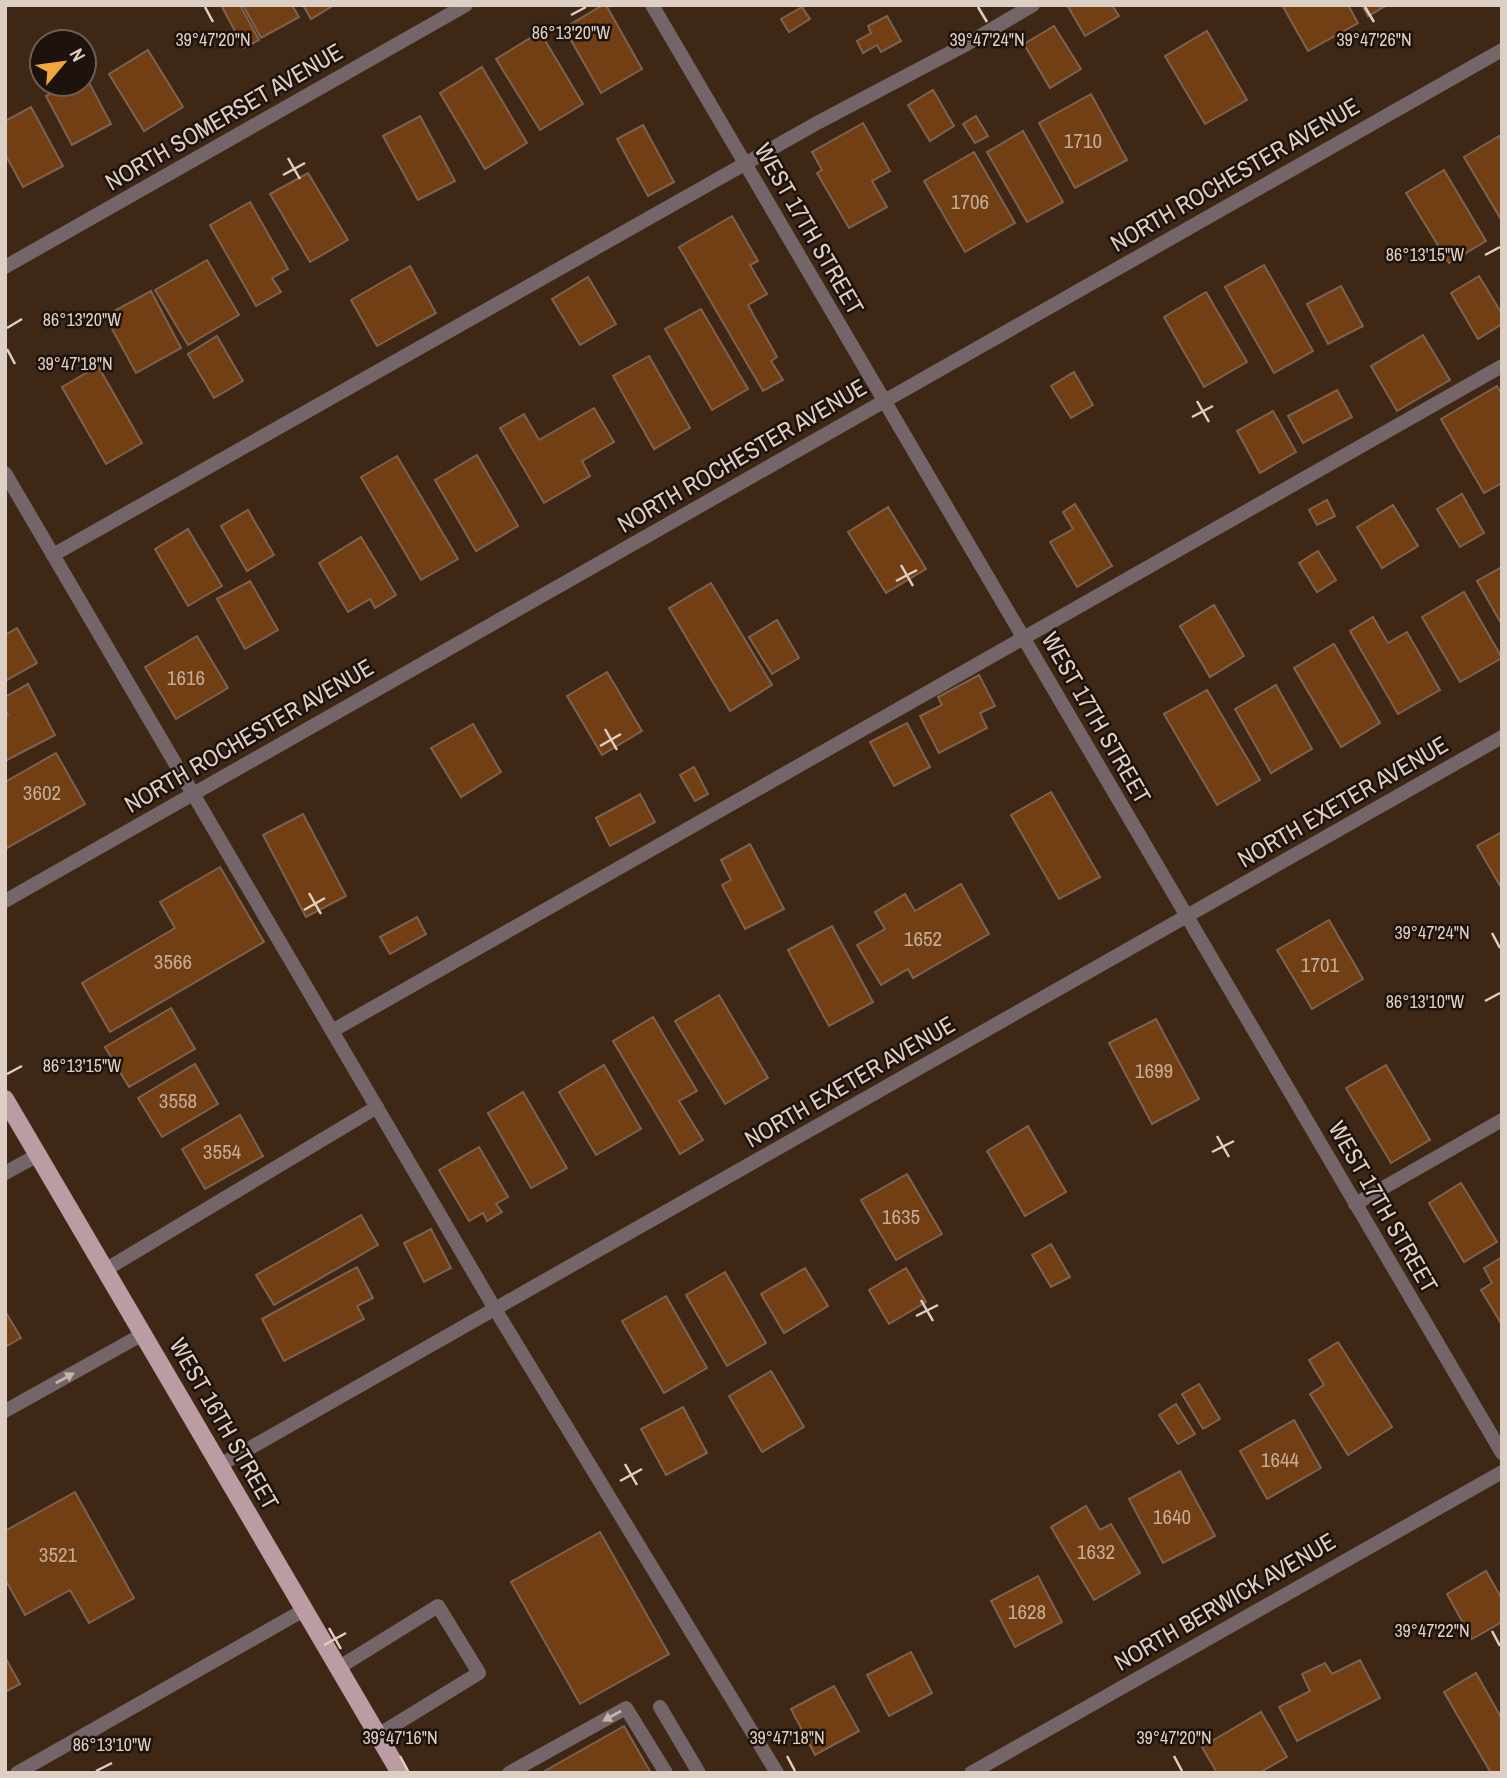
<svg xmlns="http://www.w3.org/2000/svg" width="1507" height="1778" font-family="'Archivo Narrow',sans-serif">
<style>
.building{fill:#713f13;stroke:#7d624f;stroke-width:2}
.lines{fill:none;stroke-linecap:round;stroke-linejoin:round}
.service{stroke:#746568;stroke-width:14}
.minor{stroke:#746568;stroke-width:14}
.primary{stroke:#bb9ca3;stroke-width:18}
.oneway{fill:#c4b4ad}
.ticks{fill:none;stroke:#decfc4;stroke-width:2.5}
.labels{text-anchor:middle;stroke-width:5;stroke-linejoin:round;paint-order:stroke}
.number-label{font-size:21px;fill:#c3ab98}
.street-label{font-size:24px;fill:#decfc4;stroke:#1e130c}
.ticks-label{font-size:18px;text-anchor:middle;fill:#decfc4;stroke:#1e130c;stroke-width:5;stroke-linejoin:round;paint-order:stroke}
</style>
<rect width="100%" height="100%" fill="#3f2716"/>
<g class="building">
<polygon points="221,5 240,5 259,40 244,48"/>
<polygon points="243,5 292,5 299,17 261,38"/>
<polygon points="303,5 334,5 311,19"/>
<polygon points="603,5 606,5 642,69 601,93 564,28"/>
<polygon points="1067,5 1112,5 1119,16 1085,36"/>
<polygon points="1282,5 1348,5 1358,23 1308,51"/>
<polygon points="1362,5 1387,5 1368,16"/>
<polygon points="802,7 810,19 789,32 781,19"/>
<polygon points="887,16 901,41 881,52 877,45 863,53 857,41 871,33 868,26"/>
<polygon points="1054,26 1081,69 1050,88 1024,44"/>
<polygon points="1207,31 1247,100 1205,124 1165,56"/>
<polygon points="540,32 583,104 540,130 496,59"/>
<polygon points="148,50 183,107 144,131 109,74"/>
<polygon points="482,67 527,143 485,169 440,93"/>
<polygon points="85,75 111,124 72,145 46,96 68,84 84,84"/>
<polygon points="933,90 954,126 930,141 908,105"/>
<polygon points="1091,94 1127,160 1075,188 1039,123"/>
<polygon points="31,107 63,166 23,187 5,154 5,121"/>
<polygon points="420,116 455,181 418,200 383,136"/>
<polygon points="976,116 988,136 975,143 963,124"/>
<polygon points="863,123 890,171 872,181 887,207 849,228 817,173 822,170 812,152"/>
<polygon points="643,125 674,182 648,196 617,139"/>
<polygon points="1023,131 1063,202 1027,222 987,152"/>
<polygon points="1499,136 1502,140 1502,221 1464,157"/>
<polygon points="974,152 1015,223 965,252 924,181"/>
<polygon points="1444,170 1486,241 1449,263 1406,193"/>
<polygon points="308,173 348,240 310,262 270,194"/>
<polygon points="250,202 288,269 272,278 281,292 256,306 210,225"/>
<polygon points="732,216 758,261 750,265 767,294 748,305 777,357 771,361 783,380 763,391 679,247"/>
<polygon points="207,260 239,315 188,345 155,290"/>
<polygon points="1264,265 1313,351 1274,373 1225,287"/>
<polygon points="410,266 436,313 377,346 351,300"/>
<polygon points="1479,276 1502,314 1502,324 1478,339 1451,293"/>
<polygon points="588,277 616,324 580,345 552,299"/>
<polygon points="1341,286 1363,326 1328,344 1307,304"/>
<polygon points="151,291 181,348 136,373 105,316"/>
<polygon points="1206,292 1247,362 1204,387 1164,317"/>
<polygon points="701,309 748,389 712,410 665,329"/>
<polygon points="1423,335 1450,380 1397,411 1371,366"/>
<polygon points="217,336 243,381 214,398 188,354"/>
<polygon points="649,356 690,428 654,449 613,376"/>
<polygon points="98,366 142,443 106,464 62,387"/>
<polygon points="1074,372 1093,405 1071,418 1051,386"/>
<polygon points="1497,386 1502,394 1502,483 1484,493 1441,419"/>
<polygon points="1337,390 1352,417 1303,443 1288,416"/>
<polygon points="594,408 614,442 582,461 590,476 544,503 500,428 524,414 539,440"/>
<polygon points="1273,411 1296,452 1260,473 1237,431"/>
<polygon points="477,455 518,526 476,551 435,480"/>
<polygon points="397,456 458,559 421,580 361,477"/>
<polygon points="1462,494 1484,533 1460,547 1437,509"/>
<polygon points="1327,500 1335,516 1317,525 1309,510"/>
<polygon points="1075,504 1112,566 1077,587 1050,542 1073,529 1063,512"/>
<polygon points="1393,505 1418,546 1382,568 1357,527"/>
<polygon points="888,507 926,569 886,593 848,532"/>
<polygon points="248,510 274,555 247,571 221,526"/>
<polygon points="188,529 222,586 188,606 155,549"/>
<polygon points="361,537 396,595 375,608 370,599 348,612 319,563"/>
<polygon points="1318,551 1336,580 1317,592 1299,563"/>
<polygon points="1502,567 1502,625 1477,581"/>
<polygon points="250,581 278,630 245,649 217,599"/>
<polygon points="711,583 772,685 730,711 669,608"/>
<polygon points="1464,592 1502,658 1460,682 1422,617"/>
<polygon points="1214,605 1244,656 1210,677 1180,626"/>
<polygon points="1373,617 1388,643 1407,632 1440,690 1398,714 1350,631"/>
<polygon points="777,620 799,658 772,674 749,637"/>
<polygon points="17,628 37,663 5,681 5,635"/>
<polygon points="197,636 228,688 176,719 145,667"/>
<polygon points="1334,644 1380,723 1341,747 1294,668"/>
<polygon points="607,672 642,731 602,755 567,696"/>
<polygon points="979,675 995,706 980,713 987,728 939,753 920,716 942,705 938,697"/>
<polygon points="28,684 55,735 5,761 5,716 8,715 5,709 5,697"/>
<polygon points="1276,685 1312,749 1271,773 1235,709"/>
<polygon points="1207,690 1260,780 1217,805 1164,714"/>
<polygon points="907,723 930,767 894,786 870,742"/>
<polygon points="473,724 501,772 461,797 431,748"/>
<polygon points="56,753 85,804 5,849 5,782"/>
<polygon points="694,767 708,794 695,801 680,775"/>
<polygon points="1051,792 1100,877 1059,899 1011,815"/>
<polygon points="640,794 655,822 610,846 596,818"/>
<polygon points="303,814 346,896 306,917 263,835"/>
<polygon points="1502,832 1502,889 1477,846"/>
<polygon points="750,844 784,909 745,929 722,885 731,880 721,860"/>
<polygon points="220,867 264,942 110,1032 82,983 175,928 160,902"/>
<polygon points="961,884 989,934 913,978 908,969 881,985 857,945 885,929 875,912 905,894 915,911"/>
<polygon points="417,917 426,934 390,954 380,937"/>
<polygon points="1329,920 1363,979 1312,1009 1277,950"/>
<polygon points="832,926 873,1002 829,1026 788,950"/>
<polygon points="719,995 768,1078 725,1104 675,1021"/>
<polygon points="171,1008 195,1049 129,1087 105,1047"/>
<polygon points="653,1017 697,1091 679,1101 703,1140 680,1154 613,1041"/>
<polygon points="1156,1019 1199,1099 1152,1124 1109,1043"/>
<polygon points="195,1064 218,1104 162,1137 138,1098"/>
<polygon points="604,1065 641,1129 596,1155 559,1092"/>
<polygon points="1386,1065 1430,1140 1391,1163 1346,1088"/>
<polygon points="523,1092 567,1168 531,1188 488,1113"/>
<polygon points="240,1115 263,1156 205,1189 182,1149"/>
<polygon points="1028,1126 1066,1192 1025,1216 987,1151"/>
<polygon points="479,1147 508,1197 496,1204 502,1212 487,1221 483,1213 469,1221 439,1170"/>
<polygon points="907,1174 942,1234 896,1260 861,1200"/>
<polygon points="1461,1183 1497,1242 1464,1262 1429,1203"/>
<polygon points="361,1215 378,1245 274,1305 256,1275"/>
<polygon points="431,1229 451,1268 424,1282 404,1243"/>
<polygon points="1051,1244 1070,1277 1051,1287 1032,1255"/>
<polygon points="1502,1257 1502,1325 1481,1290 1492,1283 1484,1268"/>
<polygon points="357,1267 373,1298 357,1306 364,1319 284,1361 262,1319"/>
<polygon points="805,1268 828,1306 784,1333 761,1294"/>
<polygon points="906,1268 926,1302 889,1324 869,1290"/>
<polygon points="725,1272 766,1343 727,1366 686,1295"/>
<polygon points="666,1296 707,1368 664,1393 622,1321"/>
<polygon points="5,1311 21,1338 5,1347"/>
<polygon points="1338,1342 1392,1427 1348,1455 1310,1394 1324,1385 1309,1360"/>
<polygon points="771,1371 804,1427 762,1452 729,1396"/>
<polygon points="1199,1384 1220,1419 1203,1429 1182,1394"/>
<polygon points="1176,1404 1195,1434 1178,1444 1159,1415"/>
<polygon points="683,1407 707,1453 666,1475 641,1429"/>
<polygon points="1294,1420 1321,1468 1267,1499 1240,1451"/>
<polygon points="1180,1471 1215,1536 1163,1563 1129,1499"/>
<polygon points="75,1492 134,1598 89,1623 70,1590 25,1615 5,1579 5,1531"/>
<polygon points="1086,1506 1100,1530 1111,1524 1140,1573 1094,1600 1051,1527"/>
<polygon points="600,1532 669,1654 580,1704 511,1582"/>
<polygon points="1486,1571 1502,1599 1502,1622 1472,1639 1447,1594"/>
<polygon points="1038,1576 1062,1622 1015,1647 991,1601"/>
<polygon points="911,1652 932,1693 889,1716 867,1675"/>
<polygon points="5,1657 20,1684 5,1692"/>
<polygon points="1360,1660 1380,1698 1297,1741 1279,1707 1310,1691 1302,1674 1325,1663 1332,1674"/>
<polygon points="1476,1673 1502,1719 1502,1773 1491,1773 1444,1692"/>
<polygon points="834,1686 859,1731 815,1755 791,1709"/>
<polygon points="1261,1712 1287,1757 1259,1773 1217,1773 1202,1747"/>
<polygon points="624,1726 651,1773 543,1772"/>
</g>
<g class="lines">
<g class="service">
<polyline points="5,473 495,1309 777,1773"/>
<polyline points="53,555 817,123 965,45 1033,5"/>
<polyline points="332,1031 1502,366"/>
<polyline points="5,1173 38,1155"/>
<polyline points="1355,1204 1502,1120"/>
<polyline points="105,1270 377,1107"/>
<polyline points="5,1411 143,1334"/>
<polyline points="338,1668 438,1606 479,1673 378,1735"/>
<polyline points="660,1707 699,1773"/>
<polyline points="509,1773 626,1708 666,1773"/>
</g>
<g class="minor">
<polyline points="652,5 1502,1453"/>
<polyline points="5,267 466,5"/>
<polyline points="5,901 1502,50"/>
<polyline points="220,1465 1502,737"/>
<polyline points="17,1773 304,1610"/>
<polyline points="971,1773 1502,1472"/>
</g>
<polyline class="primary" points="5,1099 400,1773"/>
</g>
<defs><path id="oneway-solid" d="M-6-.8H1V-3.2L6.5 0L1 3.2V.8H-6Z" transform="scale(1.75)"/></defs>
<g class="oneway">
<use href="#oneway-solid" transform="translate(65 1378) rotate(-29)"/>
<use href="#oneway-solid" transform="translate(612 1716) rotate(151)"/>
</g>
<path class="ticks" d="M 205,7 L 213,22M 978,7 L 987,22M 1365,7 L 1374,22M 571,15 L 586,7M 288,158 L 300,179M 283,175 L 305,163M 1485,255 L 1500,247M 7,328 L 22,319M 7,349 L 15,364M 1197,401 L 1209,422M 1192,417 L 1213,406M 901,565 L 913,586M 896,581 L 917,570M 605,729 L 617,750M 600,746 L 621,734M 309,893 L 321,914M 304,910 L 325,898M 1492,933 L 1500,948M 1485,1001 L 1500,993M 7,1074 L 22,1066M 1217,1136 L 1229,1157M 1212,1152 L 1234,1141M 921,1300 L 933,1321M 916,1316 L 938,1305M 625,1464 L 637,1485M 620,1481 L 642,1469M 329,1628 L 341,1649M 1492,1631 L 1500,1646M 324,1645 L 346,1633M 400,1756 L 408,1771M 787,1756 L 795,1771M 1174,1756 L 1182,1771M 96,1771 L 112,1763"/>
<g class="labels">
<g class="number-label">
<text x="1083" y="148">1710</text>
<text x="970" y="209">1706</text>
<text x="186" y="685">1616</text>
<text x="42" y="800">3602</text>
<text x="923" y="946">1652</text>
<text x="173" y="969">3566</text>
<text x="1320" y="972">1701</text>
<text x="1154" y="1078">1699</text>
<text x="178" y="1108">3558</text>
<text x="222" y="1159">3554</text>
<text x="901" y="1224">1635</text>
<text x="1280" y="1467">1644</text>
<text x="1172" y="1524">1640</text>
<text x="1096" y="1559">1632</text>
<text x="58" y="1562">3521</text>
<text x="1027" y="1619">1628</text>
</g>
<g class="street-label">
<text transform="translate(224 117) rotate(-30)" y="8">NORTH SOMERSET AVENUE</text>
<text transform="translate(1235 175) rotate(-30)" y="8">NORTH ROCHESTER AVENUE</text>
<text transform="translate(809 229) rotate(60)" y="8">WEST 17TH STREET</text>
<text transform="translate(742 456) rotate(-30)" y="8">NORTH ROCHESTER AVENUE</text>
<text transform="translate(1096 718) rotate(60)" y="8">WEST 17TH STREET</text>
<text transform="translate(249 736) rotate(-30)" y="8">NORTH ROCHESTER AVENUE</text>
<text transform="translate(1343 802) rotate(-30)" y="8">NORTH EXETER AVENUE</text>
<text transform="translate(850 1082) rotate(-30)" y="8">NORTH EXETER AVENUE</text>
<text transform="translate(1383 1207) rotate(60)" y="8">WEST 17TH STREET</text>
<text transform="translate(224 1424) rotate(60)" y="8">WEST 16TH STREET</text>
<text transform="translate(1225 1602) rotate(-30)" y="8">NORTH BERWICK AVENUE</text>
</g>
</g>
<g class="ticks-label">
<text x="571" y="39">86°13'20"W</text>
<text x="213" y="46">39°47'20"N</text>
<text x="987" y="46">39°47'24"N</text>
<text x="1374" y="46">39°47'26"N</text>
<text x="1425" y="261">86°13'15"W</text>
<text x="82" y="326">86°13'20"W</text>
<text x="75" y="370">39°47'18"N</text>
<text x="1432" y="939">39°47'24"N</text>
<text x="1425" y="1008">86°13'10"W</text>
<text x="82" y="1072">86°13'15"W</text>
<text x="1432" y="1637">39°47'22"N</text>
<text x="400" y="1744">39°47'16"N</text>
<text x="787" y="1744">39°47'18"N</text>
<text x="1174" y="1744">39°47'20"N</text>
<text x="112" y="1751">86°13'10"W</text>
</g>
<rect width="1507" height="1778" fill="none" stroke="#decfc4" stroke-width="14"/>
<g transform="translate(63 63) rotate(61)"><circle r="33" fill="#1e130c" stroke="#6b5e56" stroke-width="2"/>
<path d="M0-5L12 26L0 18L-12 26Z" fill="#efa73e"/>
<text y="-10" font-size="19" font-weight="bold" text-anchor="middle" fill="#decfc4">N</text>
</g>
</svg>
